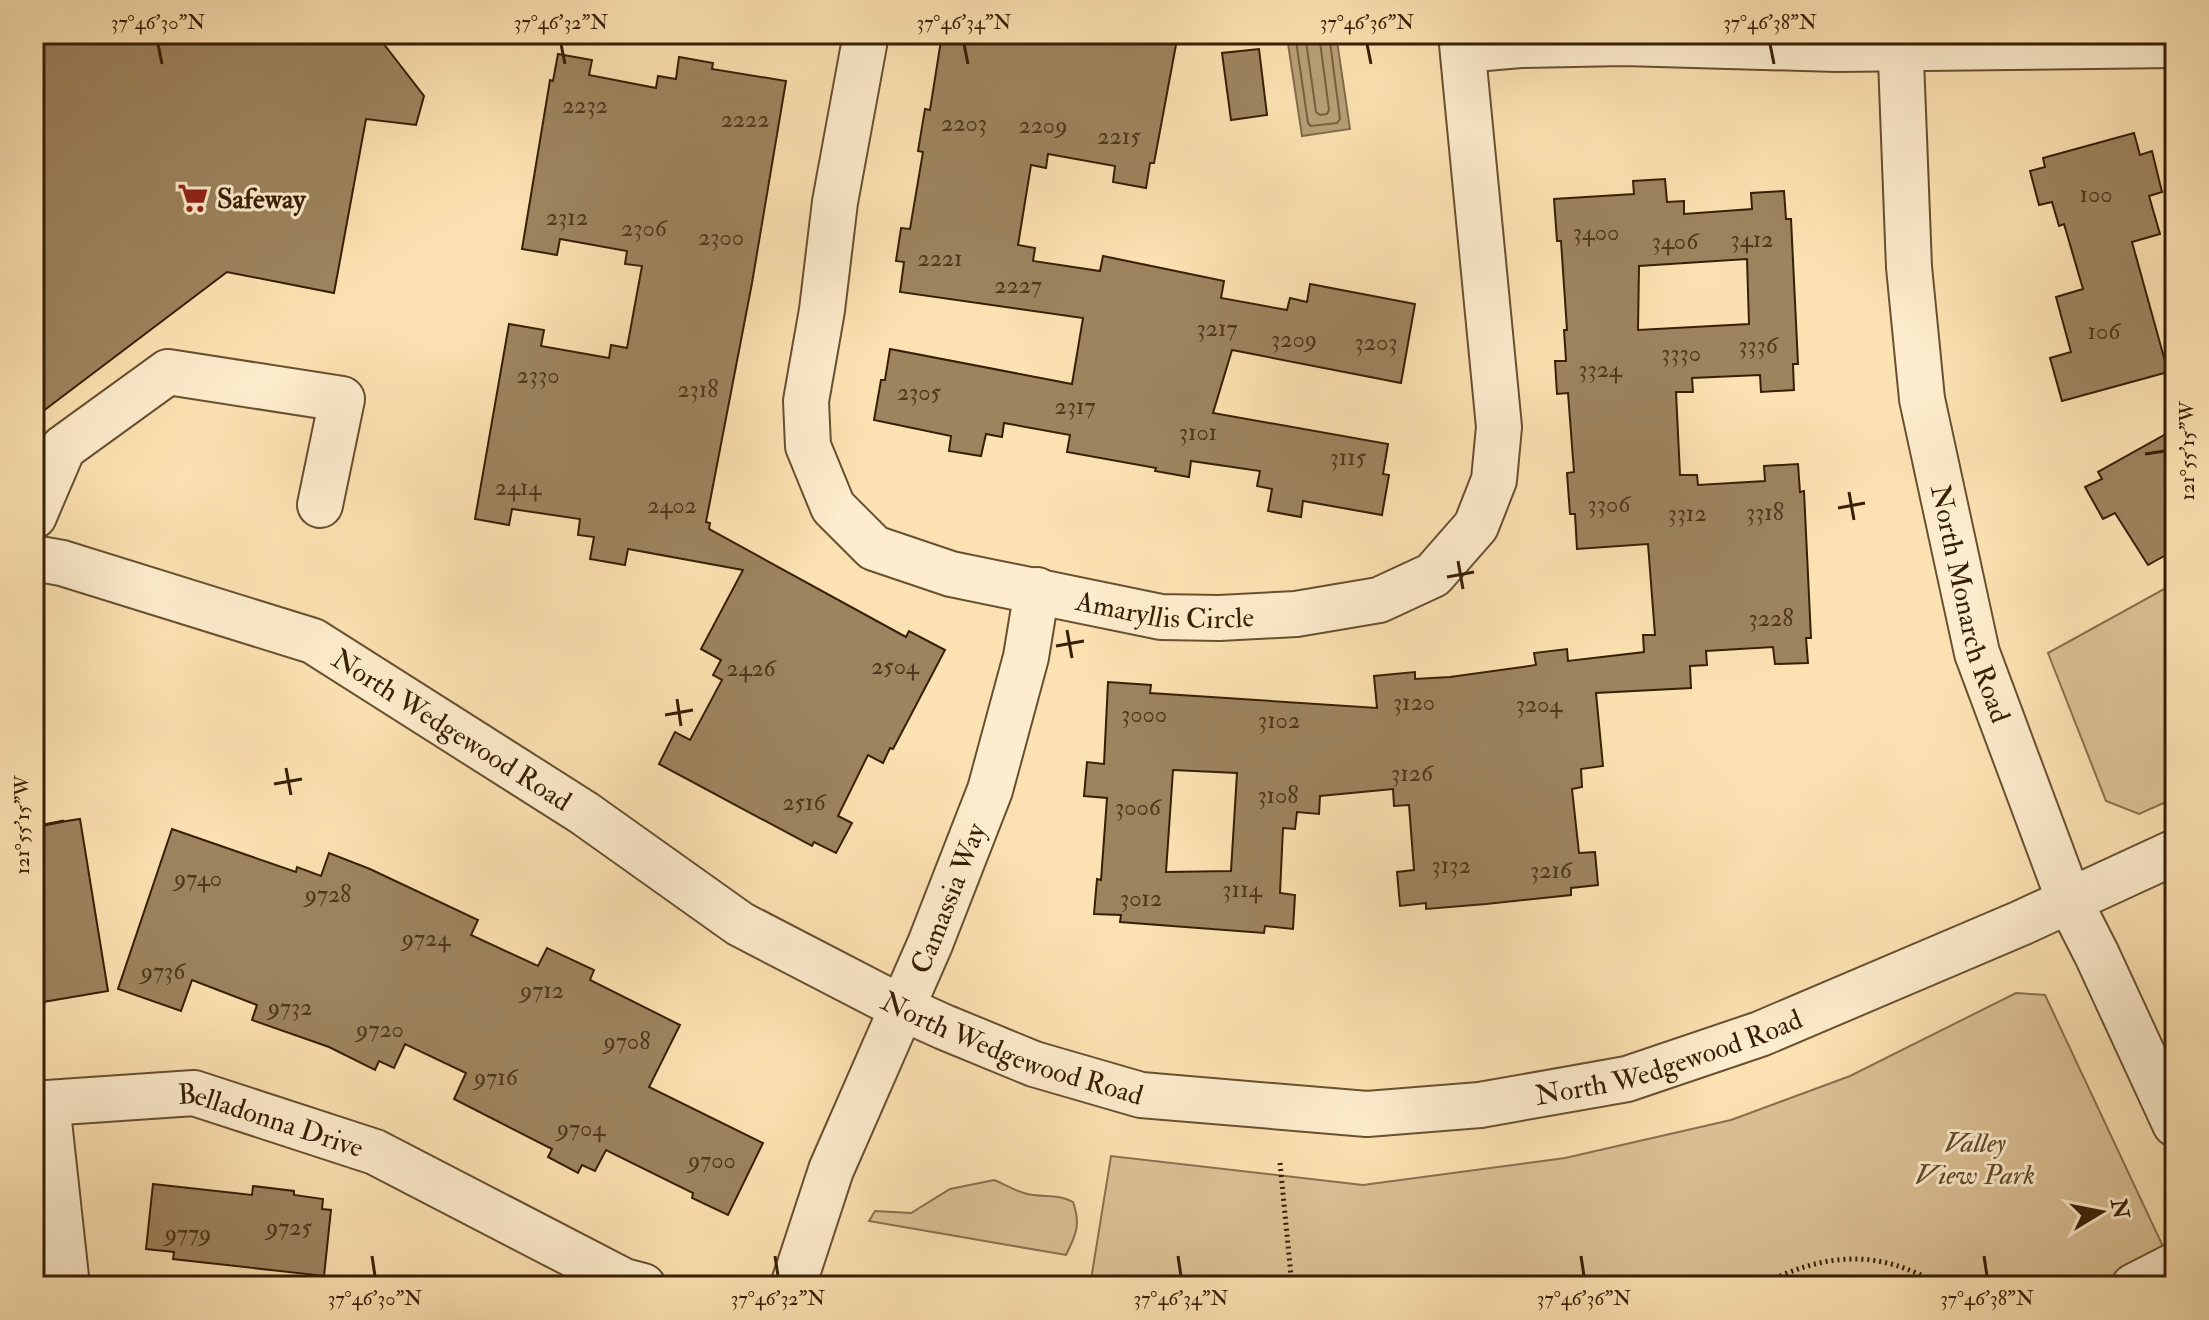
<svg xmlns="http://www.w3.org/2000/svg" width="2209" height="1320" font-family="'IM FELL Double Pica',serif">
<style>
.green{fill:#dbc195;stroke:#89704d;stroke-width:2}
.water{fill:#b9a077;stroke:#856c49;stroke-width:2}
.lines{fill:none;stroke-linecap:round;stroke-linejoin:round}
.shore{stroke:#78603e;stroke-width:2}
.building{fill:#9d845f;stroke:#371f05;stroke-width:2;fill-rule:evenodd}
.minor-casing{stroke:#685030;stroke-width:48}
.path{stroke:#371f05;stroke-width:5;stroke-dasharray:2 4;stroke-linecap:butt}
.minor{stroke:#fdeccd;stroke-width:44}
.ticks{fill:none;stroke:#371f05;stroke-width:3}
.labels{text-anchor:middle;stroke-width:6;stroke-linejoin:round;paint-order:stroke}
.number-label{font-size:24px;fill:#50381c}
.poi-label{font-size:28px;font-weight:bold;fill:#371f05;stroke:#fdeccd;text-anchor:start}
.street-label{font-size:28px;fill:#371f05;stroke:#fdeccd}
.park-label{font-size:28px;font-style:italic;fill:#604829;stroke:#fdeccd}
.neatline{fill:none;stroke:#371f05;stroke-width:3}
.ticks-label{font-size:20px;text-anchor:middle;fill:#371f05}
</style>
<rect width="100%" height="100%" fill="#fce2b2"/>
<filter id="stains"><feTurbulence type="fractalNoise" baseFrequency=".0025" numOctaves="4"/><feColorMatrix values="0 0 0 0 .2 0 0 0 0 .09 0 0 0 0 .02 0 0 0 .5 -.17"/></filter>
<radialGradient id="worn" r=".72"><stop offset=".6" stop-color="#630" stop-opacity="0"/><stop offset="1" stop-color="#630" stop-opacity=".3"/></radialGradient>
<g class="green">
<polygon points="2175,583 2175,798 2139,814 2106,801 2048,653"/>
<polygon points="2016,993 2045,995 2175,1272 2175,1286 1090,1286 1111,1156 1363,1185 1565,1158 1731,1120 1850,1076"/>
<path d="M 994,1180 C 1004,1184 1013,1190 1024,1193 C 1043,1199 1055,1192 1073,1202 C 1081,1224 1076,1235 1066,1255 L 869,1221 L 875,1211 L 911,1213 L 950,1189 Z"/>
</g>
<polygon class="water" points="1311,34 1336,34 1350,129 1302,136 1287,37"/>
<g class="lines">
<g class="shore">
<polyline points="1295,34 1308,123 1311,126 1337,123 1340,119 1329,34"/>
<polyline points="1305,34 1316,112 1320,115 1327,114 1329,110 1319,34"/>
</g>
</g>
<g class="building">
<polygon points="34,34 376,34 424,96 416,125 366,119 334,293 227,272 34,418"/>
<polygon points="942,34 1178,34 1154,163 1150,163 1146,188 1113,182 1115,166 1048,154 1046,168 1031,165 1018,245 1035,248 1033,261 1100,271 1103,256 1224,281 1221,298 1287,310 1290,298 1307,302 1310,284 1415,304 1401,383 1232,350 1213,413 1388,444 1383,474 1389,475 1382,515 1303,501 1301,517 1268,511 1272,489 1257,486 1260,471 1191,461 1189,477 1155,471 1156,468 1067,452 1070,435 1004,423 1002,437 986,434 981,456 949,451 951,436 874,420 881,380 885,380 890,349 1072,384 1083,318 900,292 904,262 896,261 901,228 910,229 923,152 918,151 925,109 930,110"/>
<polygon points="1259,49 1267,115 1231,120 1222,53"/>
<polygon points="558,54 592,60 589,75 656,88 658,76 676,79 679,57 713,63 712,69 786,81 752,283 706,522 710,523 709,529 906,637 909,631 945,650 893,749 890,748 883,763 868,755 838,816 852,823 836,853 814,842 812,846 659,764 675,732 690,740 722,680 713,675 721,660 701,649 743,570 628,549 625,565 590,559 594,537 578,535 580,519 512,509 509,525 475,519 509,324 544,330 541,346 609,358 611,345 627,348 642,266 625,264 627,251 560,239 557,255 522,249 550,80 553,81"/>
<polygon points="2134,133 2140,155 2152,151 2162,192 2149,196 2160,234 2132,242 2168,372 2062,401 2050,358 2071,352 2056,297 2083,289 2064,224 2059,226 2052,202 2039,205 2030,171 2045,167 2043,158"/>
<path d="M 1665,179 L 1667,202 L 1684,201 L 1684,214 L 1752,209 L 1751,193 L 1784,191 L 1786,219 L 1791,219 L 1798,364 L 1793,364 L 1794,390 L 1761,392 L 1760,375 L 1692,378 L 1693,392 L 1676,392 L 1680,475 L 1697,475 L 1698,485 L 1765,481 L 1764,466 L 1798,464 L 1800,492 L 1804,491 L 1811,638 L 1806,638 L 1808,663 L 1775,664 L 1773,647 L 1706,651 L 1707,665 L 1690,666 L 1691,688 L 1596,693 L 1603,766 L 1581,769 L 1582,787 L 1572,789 L 1579,853 L 1595,852 L 1598,885 L 1571,888 L 1571,895 L 1486,904 L 1426,909 L 1426,903 L 1400,906 L 1397,872 L 1414,870 L 1409,805 L 1394,806 L 1393,789 L 1320,796 L 1319,814 L 1297,812 L 1295,829 L 1283,828 L 1280,893 L 1295,895 L 1293,929 L 1265,926 L 1264,933 L 1120,922 L 1121,915 L 1094,914 L 1097,879 L 1101,880 L 1107,798 L 1084,796 L 1087,762 L 1104,764 L 1108,682 L 1151,685 L 1150,693 L 1377,708 L 1374,676 L 1415,672 L 1415,679 L 1450,677 L 1536,665 L 1534,653 L 1567,649 L 1568,661 L 1644,652 L 1643,635 L 1655,635 L 1648,544 L 1577,549 L 1575,514 L 1570,514 L 1567,473 L 1574,472 L 1568,393 L 1557,394 L 1555,361 L 1566,361 L 1564,330 L 1567,330 L 1561,241 L 1557,241 L 1554,199 L 1634,194 L 1633,181 ZM 1747,259 L 1749,324 L 1638,330 L 1639,266 ZM 1173,770 L 1237,773 L 1231,871 L 1166,872 Z"/>
<polygon points="2175,429 2175,550 2148,565 2115,513 2103,519 2085,487 2102,479 2098,472"/>
<polygon points="80,819 108,991 37,1003 34,983 34,826"/>
<polygon points="172,829 296,872 297,867 321,876 329,853 370,869 478,920 471,935 538,966 547,948 594,970 590,980 680,1025 649,1087 763,1143 728,1215 692,1198 693,1193 606,1150 595,1171 582,1165 578,1173 548,1157 552,1149 454,1099 466,1073 405,1044 394,1068 379,1061 375,1070 329,1047 252,1020 257,1005 192,980 181,1011 118,989"/>
<polygon points="153,1184 252,1195 253,1186 294,1191 294,1195 323,1199 322,1209 331,1210 324,1276 173,1259 174,1252 146,1249"/>
</g>
<g class="lines">
<g class="minor-casing">
<g id="minor">
<path id="s1" d="M 866,34 L 835,202 L 822,310 L 806,401 L 808,446 L 833,507 L 874,548 L 951,574 L 1161,617 L 1219,618 L 1296,614 L 1379,600 L 1433,575 L 1476,526 L 1494,480 L 1499,427 L 1461,34"/>
<path id="s2" d="M 1900,34 L 1909,267 L 1922,399 L 1977,653 L 2069,900 L 2097,955 L 2175,1124"/>
<polyline points="1463,50 1520,45 1624,43 1837,49 2175,45"/>
<polyline points="34,516 63,448 168,372 342,399 320,505"/>
<path id="s3" d="M 34,558 L 62,563 L 313,641 L 584,813 L 740,924 L 902,1008 L 944,1027 L 1034,1064 L 1141,1095 L 1367,1114 L 1480,1105 L 1627,1079 L 1760,1034 L 2021,923 L 2175,852"/>
<path id="s4" d="M 67,1286 L 47,1103 L 194,1093 L 375,1152 L 624,1281 L 643,1286"/>
<path id="s5" d="M 793,1286 L 831,1170 L 930,944 L 990,790 L 1026,657 L 1037,590"/>
<polyline points="2134,1286 2175,1265"/>
</g>
</g>
<g class="path">
<polyline points="1280,1163 1292,1286"/>
<path d="M 1758,1286 C 1825,1253 1875,1247 1942,1286"/>
</g>
<use href="#minor" class="minor"/>
</g>
<path class="ticks" d="M 158,44 L 162,64M 561,44 L 565,64M 964,44 L 968,64M 1367,44 L 1371,64M 1770,44 L 1774,64M 2145,454 L 2165,451M 1849,492 L 1854,520M 1838,508 L 1865,503M 1458,561 L 1463,589M 1447,577 L 1474,572M 1067,630 L 1072,658M 1056,646 L 1084,641M 677,699 L 681,726M 665,715 L 693,710M 286,768 L 291,795M 274,784 L 302,779M 44,825 L 64,821M 372,1256 L 375,1276M 775,1256 L 778,1276M 1178,1256 L 1181,1276M 1581,1256 L 1584,1276M 1984,1256 L 1987,1276"/>
<defs>
<g id="supermarket-bare" transform="scale(2.4)"><path d="M-6-5.5h2.5l.6 2H6L4.5 2H-2.5L-4.4-4H-6ZM-1.5 3.2a1.3 1.3 0 1 0 .1 0ZM3 3.2a1.3 1.3 0 1 0 .1 0Z" fill="#8f2418" stroke="#fdeccd" stroke-width="2.5" paint-order="stroke"/></g>
</defs>
<g fill-rule="evenodd">
<use href="#supermarket-bare" x="193" y="198"/>
</g>
<g class="labels">
<g class="number-label">
<text x="585" y="113">2232</text>
<text x="745" y="127">2222</text>
<text x="964" y="131">2203</text>
<text x="1043" y="133">2209</text>
<text x="1119" y="144">2215</text>
<text x="2096" y="202">100</text>
<text x="567" y="225">2312</text>
<text x="644" y="236">2306</text>
<text x="1596" y="240">3400</text>
<text x="721" y="245">2300</text>
<text x="1752" y="247">3412</text>
<text x="1675" y="249">3406</text>
<text x="940" y="266">2221</text>
<text x="1018" y="293">2227</text>
<text x="1217" y="336">3217</text>
<text x="2104" y="339">106</text>
<text x="1294" y="347">3209</text>
<text x="1376" y="350">3203</text>
<text x="1758" y="353">3336</text>
<text x="1681" y="361">3330</text>
<text x="1600" y="377">3324</text>
<text x="538" y="383">2330</text>
<text x="698" y="397">2318</text>
<text x="919" y="400">2305</text>
<text x="1075" y="414">2317</text>
<text x="1198" y="440">3101</text>
<text x="1348" y="465">3115</text>
<text x="518" y="495">2414</text>
<text x="1609" y="512">3306</text>
<text x="672" y="513">2402</text>
<text x="1765" y="520">3318</text>
<text x="1687" y="521">3312</text>
<text x="1771" y="626">3228</text>
<text x="895" y="674">2504</text>
<text x="751" y="676">2426</text>
<text x="1414" y="710">3120</text>
<text x="1539" y="712">3204</text>
<text x="1144" y="722">3000</text>
<text x="1279" y="728">3102</text>
<text x="1412" y="781">3126</text>
<text x="1278" y="803">3108</text>
<text x="804" y="810">2516</text>
<text x="1138" y="815">3006</text>
<text x="1451" y="873">3132</text>
<text x="1551" y="878">3216</text>
<text x="198" y="886">9740</text>
<text x="1242" y="897">3114</text>
<text x="328" y="902">9728</text>
<text x="1141" y="906">3012</text>
<text x="426" y="946">9724</text>
<text x="163" y="979">9736</text>
<text x="542" y="998">9712</text>
<text x="290" y="1015">9732</text>
<text x="380" y="1037">9720</text>
<text x="627" y="1049">9708</text>
<text x="496" y="1085">9716</text>
<text x="581" y="1136">9704</text>
<text x="712" y="1168">9700</text>
<text x="289" y="1235">9725</text>
<text x="188" y="1241">9779</text>
</g>
<g class="poi-label">
<text x="217" y="208">Safeway</text>
</g>
<g class="street-label">
<text dy="10" stroke="none"><textPath href="#s2" startOffset="576">North Monarch Road</textPath></text>
<text dy="10" stroke="none"><textPath href="#s1" startOffset="840">Amaryllis Circle</textPath></text>
<text dy="10" stroke="none"><textPath href="#s3" startOffset="456">North Wedgewood Road</textPath></text>
<text dy="10" stroke="none"><textPath href="#s5" startOffset="418">Camassia Way</textPath></text>
<text dy="10" stroke="none"><textPath href="#s3" startOffset="1104">North Wedgewood Road</textPath></text>
<text dy="10" stroke="none"><textPath href="#s3" startOffset="1776">North Wedgewood Road</textPath></text>
<text dy="10" stroke="none"><textPath href="#s4" startOffset="412">Belladonna Drive</textPath></text>
</g>
<g class="park-label">
<text x="1975" y="1152">Valley<tspan x="1975" dy="32">View Park</tspan></text>
</g>
</g>
<rect width="2209" height="1320" fill="none" stroke="#fce2b2" stroke-width="88"/>
<g transform="translate(2101 1212) rotate(80)" stroke="#fdeccd" stroke-width="6" paint-order="stroke">
<path d="M0-6L14 30L0 20L-14 30Z" fill="#371f05"/>
<text y="-12" font-size="22" font-weight="bold" text-anchor="middle" fill="#371f05">N</text>
</g>
<rect x="44" y="44" width="2121" height="1232" class="neatline"/>
<g class="ticks-label">
<text x="158" y="29">37°46'30"N</text>
<text x="561" y="29">37°46'32"N</text>
<text x="964" y="29">37°46'34"N</text>
<text x="1367" y="29">37°46'36"N</text>
<text x="1770" y="29">37°46'38"N</text>
<text transform="translate(2187 451) rotate(-90)" y="7">121°55'15"W</text>
<text transform="translate(22 825) rotate(-90)" y="7">121°55'15"W</text>
<text x="375" y="1305">37°46'30"N</text>
<text x="778" y="1305">37°46'32"N</text>
<text x="1181" y="1305">37°46'34"N</text>
<text x="1584" y="1305">37°46'36"N</text>
<text x="1987" y="1305">37°46'38"N</text>
</g>
<rect width="100%" height="100%" filter="url(#stains)"/>
<rect width="100%" height="100%" fill="url(#worn)"/>
</svg>
